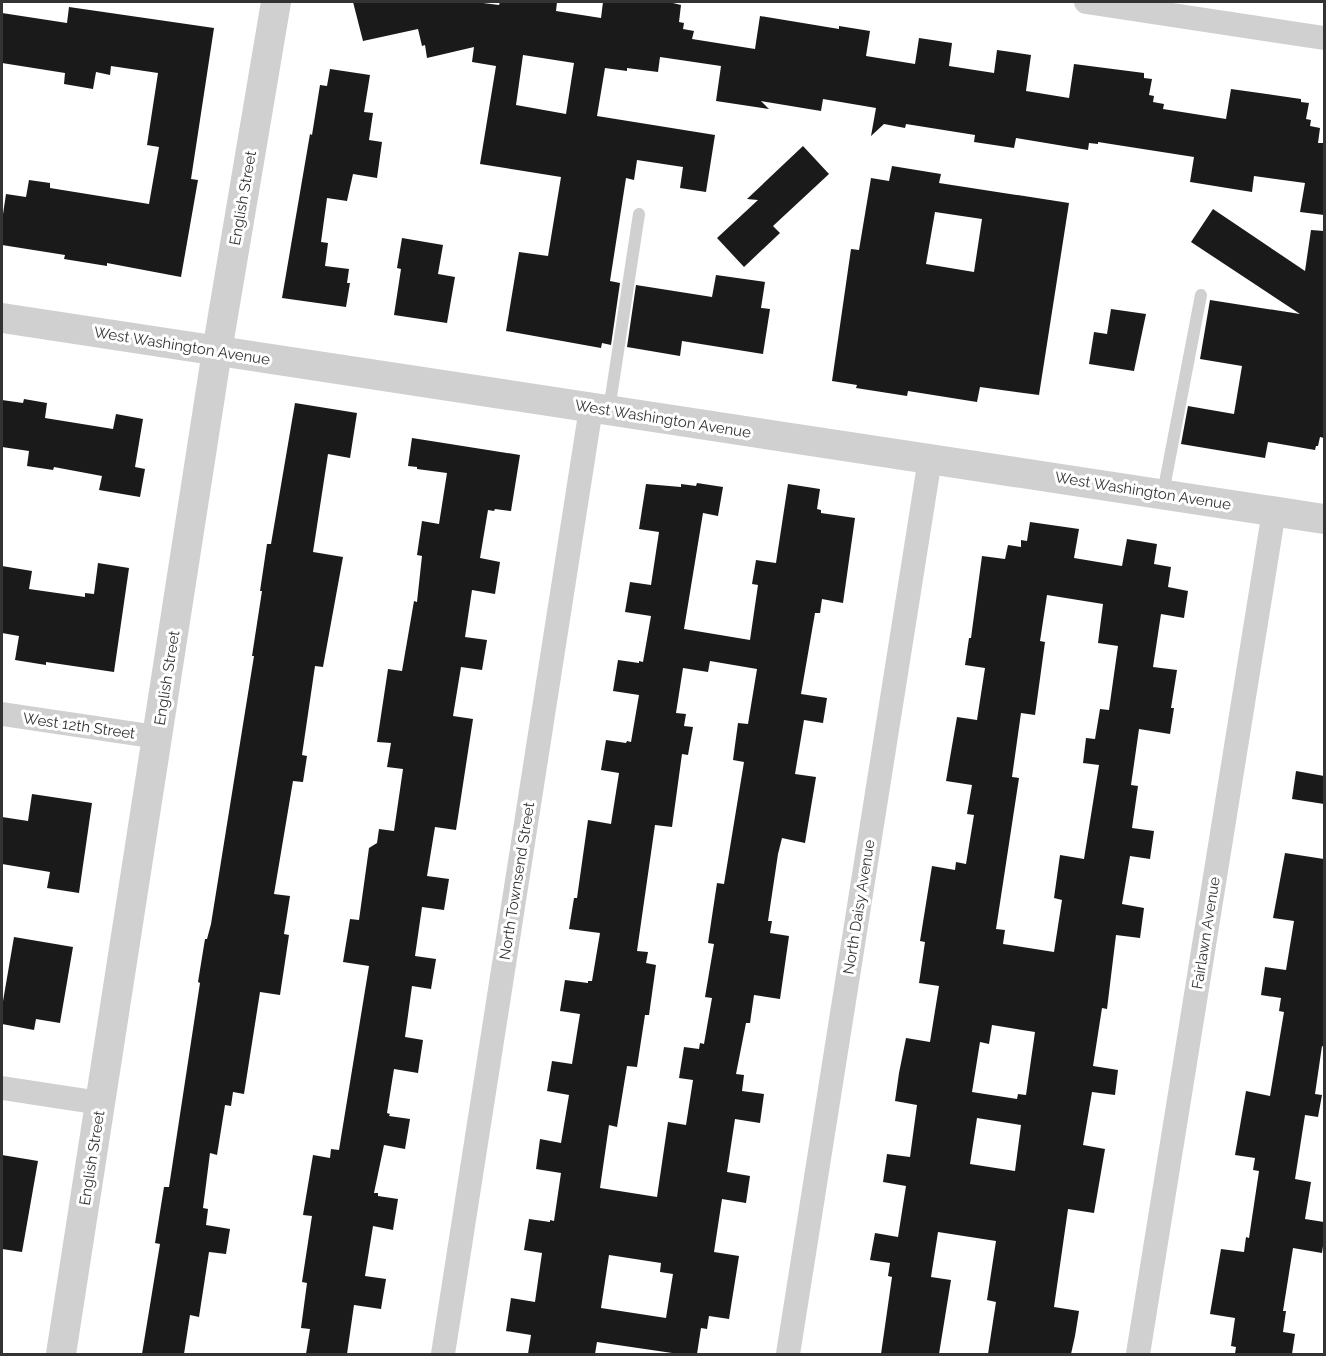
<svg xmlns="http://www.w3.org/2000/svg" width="1326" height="1356" font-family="Raleway,sans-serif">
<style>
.building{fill:#1a1a1a;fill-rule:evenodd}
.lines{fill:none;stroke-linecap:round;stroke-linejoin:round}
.service{stroke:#d0d0d0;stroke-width:12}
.minor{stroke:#d0d0d0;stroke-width:24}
.tertiary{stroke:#d0d0d0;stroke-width:30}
.labels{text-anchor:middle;stroke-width:6;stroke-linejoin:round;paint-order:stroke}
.street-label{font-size:15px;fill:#333;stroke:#fff}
</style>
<rect width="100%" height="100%" fill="#fff"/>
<g class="building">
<path d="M 353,2 L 475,2 L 499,5 L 500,2 L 557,2 L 556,11 L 601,18 L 603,2 L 673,2 L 673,3 L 681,5 L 679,22 L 684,23 L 683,29 L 694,31 L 692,39 L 755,49 L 760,16 L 839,29 L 839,26 L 870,31 L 866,56 L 915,64 L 919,38 L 952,43 L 949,66 L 994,73 L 997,50 L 1031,55 L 1026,91 L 1069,98 L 1074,64 L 1144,73 L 1144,78 L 1152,79 L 1149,95 L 1154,96 L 1153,102 L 1164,104 L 1163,109 L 1226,119 L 1231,89 L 1301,99 L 1301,102 L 1309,103 L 1306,119 L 1311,120 L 1310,126 L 1320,128 L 1318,143 L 1324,143 L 1324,215 L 1300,212 L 1305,183 L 1254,176 L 1252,192 L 1190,182 L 1194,157 L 1098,142 L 1098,144 L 1089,143 L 1088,150 L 1016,138 L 1014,148 L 974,142 L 975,135 L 906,124 L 905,128 L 884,124 L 871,136 L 876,108 L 823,99 L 821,111 L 761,101 L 769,109 L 716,101 L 721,66 L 660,57 L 658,72 L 627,68 L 627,71 L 605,68 L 597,116 L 715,135 L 706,192 L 680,188 L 683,167 L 637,160 L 634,180 L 626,178 L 610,281 L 620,283 L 611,345 L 602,343 L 601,348 L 506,331 L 519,252 L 548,256 L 561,177 L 480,164 L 496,66 L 472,62 L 474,47 L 427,58 L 425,45 L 422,46 L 418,29 L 363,41 ZM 523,55 L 574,63 L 566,114 L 516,105 Z"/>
<polygon points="69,7 214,28 191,179 198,180 181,277 107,263 107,266 64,259 65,255 2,245 2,221 6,194 26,197 29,180 50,183 50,188 149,204 159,147 147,145 158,73 111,66 110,75 96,72 93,89 64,84 65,73 2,63 2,13 67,23"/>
<polygon points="330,69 370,75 364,112 373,113 369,140 382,142 377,178 353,174 347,201 327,198 321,242 328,243 325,266 349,269 347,283 350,283 346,307 282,298 310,134 312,135 320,85 327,86"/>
<polygon points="803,146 829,174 773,226 780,233 744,267 717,238 758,200 747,199"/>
<path d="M 892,166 L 941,174 L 939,183 L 1069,203 L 1039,395 L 980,387 L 977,402 L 908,391 L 907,396 L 856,388 L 857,385 L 832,381 L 851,249 L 859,250 L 871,178 L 889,181 ZM 935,212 L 982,219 L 974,272 L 926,264 Z"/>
<polygon points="1213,209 1305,271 1311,230 1324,231 1324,438 1320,437 1318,446 1316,446 1315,450 1268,442 1265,458 1181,444 1188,406 1234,414 1242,366 1200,359 1210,300 1300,314 1191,242"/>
<polygon points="402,238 443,245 438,274 455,277 447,323 394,315 401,269 397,268"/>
<polygon points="716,275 765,282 761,308 770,309 763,354 682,341 680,356 627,347 636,285 712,297"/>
<polygon points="1111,309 1146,314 1134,371 1089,364 1094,332 1107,334"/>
<polygon points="24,399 47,403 45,418 113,429 116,414 143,419 135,467 145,469 140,497 99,490 102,476 54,467 53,470 27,466 29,451 2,447 2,400 23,403"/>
<polygon points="295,403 357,413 350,458 328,454 313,552 343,557 323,667 315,666 302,755 307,756 303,782 293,781 274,894 290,896 284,934 289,935 280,995 260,992 244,1094 233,1092 231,1106 225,1105 217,1155 210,1153 203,1208 208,1209 206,1225 230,1229 226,1254 209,1252 199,1317 190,1315 184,1354 142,1354 160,1244 155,1243 164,1187 169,1187 200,983 198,982 205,939 207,939 211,924 254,656 252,656 262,591 260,591 267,544 271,544"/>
<polygon points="412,438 520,455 511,511 495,509 494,511 488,510 480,558 500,562 495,594 472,590 465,637 487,640 482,670 461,667 453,716 473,719 456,830 435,827 427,876 449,879 444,910 422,907 415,956 436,959 431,989 412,986 405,1037 423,1040 418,1073 394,1069 387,1113 390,1114 389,1116 410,1119 405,1149 384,1145 374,1193 378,1193 378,1196 398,1199 393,1230 373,1226 365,1276 386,1279 381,1309 354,1305 347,1354 306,1354 310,1329 301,1328 307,1283 302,1282 312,1216 303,1215 313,1155 330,1158 331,1149 339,1150 369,966 343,962 350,919 359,920 369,848 377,843 379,829 394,831 403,769 387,767 391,743 377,742 388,669 402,671 414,601 417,602 422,556 417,555 422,521 439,524 447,473 417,469 417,467 408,466"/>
<path d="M 697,483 L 723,487 L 718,516 L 703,513 L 684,629 L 750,640 L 758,585 L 752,584 L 756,560 L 776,563 L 788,484 L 820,489 L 817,509 L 821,510 L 821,513 L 855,518 L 843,603 L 822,599 L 820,613 L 815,613 L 801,694 L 827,698 L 823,723 L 804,720 L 795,774 L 816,777 L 805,843 L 782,838 L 778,854 L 768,921 L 772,921 L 770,933 L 789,936 L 780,999 L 754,995 L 750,1023 L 746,1023 L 736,1074 L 744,1075 L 742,1091 L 764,1094 L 760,1123 L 735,1119 L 727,1172 L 750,1176 L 746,1203 L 722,1199 L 714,1252 L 739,1256 L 729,1319 L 709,1316 L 707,1329 L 701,1328 L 697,1354 L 679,1354 L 597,1342 L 595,1354 L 528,1354 L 531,1335 L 506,1331 L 511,1298 L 535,1302 L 542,1253 L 524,1250 L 529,1219 L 550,1222 L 550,1220 L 554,1221 L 561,1173 L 536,1169 L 540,1139 L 561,1143 L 569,1095 L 547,1091 L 552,1061 L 572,1064 L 580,1014 L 560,1011 L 565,980 L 588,983 L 588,981 L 592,981 L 600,933 L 569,929 L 574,898 L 577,898 L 588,820 L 611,824 L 619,773 L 601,770 L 606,740 L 626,743 L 627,741 L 631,742 L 639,695 L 613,691 L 618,660 L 639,663 L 639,661 L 643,662 L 651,616 L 625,612 L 630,582 L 651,585 L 659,532 L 639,529 L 646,484 L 681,487 L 681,484 L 696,486 ZM 710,661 L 757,669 L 748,724 L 738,723 L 733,760 L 744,762 L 724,884 L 717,883 L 708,943 L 714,944 L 705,997 L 712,998 L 704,1044 L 700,1043 L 699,1049 L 684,1047 L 679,1078 L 693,1080 L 686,1125 L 668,1122 L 657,1197 L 600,1188 L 609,1125 L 617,1127 L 627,1066 L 637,1067 L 645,1015 L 649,1015 L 656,965 L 646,963 L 648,952 L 637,951 L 655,825 L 672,827 L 682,754 L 688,755 L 693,727 L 684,726 L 686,714 L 676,713 L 683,668 L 708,672 ZM 609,1255 L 661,1263 L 660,1272 L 673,1274 L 666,1318 L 601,1308 Z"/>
<path d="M 1030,522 L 1079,529 L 1074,558 L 1122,566 L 1127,539 L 1157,544 L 1154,564 L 1171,567 L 1168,587 L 1188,591 L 1184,618 L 1161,614 L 1153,667 L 1177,670 L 1171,708 L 1174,708 L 1170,734 L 1139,729 L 1131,785 L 1138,786 L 1132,828 L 1154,831 L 1150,859 L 1130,856 L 1122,904 L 1144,908 L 1140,938 L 1116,935 L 1107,1009 L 1102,1008 L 1093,1066 L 1118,1070 L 1115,1095 L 1092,1092 L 1083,1145 L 1105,1149 L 1094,1213 L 1068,1209 L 1054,1307 L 1079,1311 L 1075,1336 L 1071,1354 L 988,1354 L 996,1302 L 987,1300 L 996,1241 L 938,1232 L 931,1277 L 951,1280 L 939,1354 L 881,1354 L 892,1277 L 888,1276 L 890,1263 L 870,1260 L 875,1233 L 898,1237 L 906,1186 L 883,1182 L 887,1154 L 910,1157 L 917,1105 L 895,1101 L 899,1073 L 906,1038 L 930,1042 L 939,986 L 919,983 L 925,942 L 920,941 L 932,866 L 955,870 L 956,862 L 966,864 L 974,815 L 967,814 L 972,785 L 946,781 L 957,717 L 977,720 L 985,668 L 965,665 L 969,638 L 971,638 L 982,556 L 1005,559 L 1008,545 L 1021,547 L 1021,540 L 1027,541 ZM 1047,595 L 1103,604 L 1098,643 L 1118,646 L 1109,710 L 1100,709 L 1095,739 L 1086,738 L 1083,763 L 1099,765 L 1084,859 L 1060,855 L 1054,898 L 1062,900 L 1054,952 L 1003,944 L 1005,930 L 996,929 L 1019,778 L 1012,777 L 1021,713 L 1035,715 L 1045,642 L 1040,641 ZM 992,1025 L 1035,1032 L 1026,1095 L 1018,1094 L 1017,1099 L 972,1092 L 980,1042 L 989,1044 ZM 977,1118 L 1021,1125 L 1015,1171 L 970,1164 Z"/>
<polygon points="98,563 129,568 114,672 46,662 46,665 15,660 19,636 2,633 2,566 32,571 29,589 85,597 85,593 94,594"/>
<polygon points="1296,771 1324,776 1324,804 1292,799"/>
<polygon points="32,794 92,803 79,893 47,888 50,872 2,864 2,817 28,821"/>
<polygon points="1285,853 1324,859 1324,1047 1322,1046 1315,1094 1322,1095 1318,1117 1305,1115 1295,1179 1311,1182 1305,1219 1324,1222 1324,1239 1322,1253 1293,1248 1283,1311 1286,1311 1283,1332 1295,1334 1292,1354 1235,1354 1236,1347 1231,1346 1235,1318 1210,1314 1221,1249 1244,1252 1246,1237 1249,1238 1259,1171 1253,1170 1255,1158 1235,1155 1246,1091 1270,1096 1284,1012 1279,1011 1281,998 1261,995 1265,967 1286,970 1294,921 1273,918"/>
<polygon points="14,937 73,947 60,1023 36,1019 34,1030 2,1024 2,1007"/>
<polygon points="2,1155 38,1161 22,1252 2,1249"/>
</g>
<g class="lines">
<g class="service">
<polyline points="609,410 639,214"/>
<polyline points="1163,493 1201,295"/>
</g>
<g class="minor">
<polyline points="1086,2 1324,38"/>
<polyline points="2,714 157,737"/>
<polyline points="2,1088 100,1103"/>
<polyline points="443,1354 591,408"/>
<polyline points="788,1354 930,459"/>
<polyline points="1138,1354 1274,511"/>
</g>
<g class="tertiary">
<polyline points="2,318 1324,519"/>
<polyline points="61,1354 217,351 276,2"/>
</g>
</g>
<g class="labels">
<g class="street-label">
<text transform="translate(243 198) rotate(-80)" y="5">English Street</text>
<text transform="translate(182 346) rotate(9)" y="5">West Washington Avenue</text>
<text transform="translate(663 419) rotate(9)" y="5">West Washington Avenue</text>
<text transform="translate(1143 491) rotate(9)" y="5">West Washington Avenue</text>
<text transform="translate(167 678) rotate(-81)" y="5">English Street</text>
<text transform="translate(79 726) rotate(8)" y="5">West 12th Street</text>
<text transform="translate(517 881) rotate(-81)" y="5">North Townsend Street</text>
<text transform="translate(859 907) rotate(-81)" y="5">North Daisy Avenue</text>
<text transform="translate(1206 933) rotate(-81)" y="5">Fairlawn Avenue</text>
<text transform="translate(92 1158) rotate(-81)" y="5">English Street</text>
</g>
</g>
<rect width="1326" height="1356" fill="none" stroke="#333333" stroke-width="6"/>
</svg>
